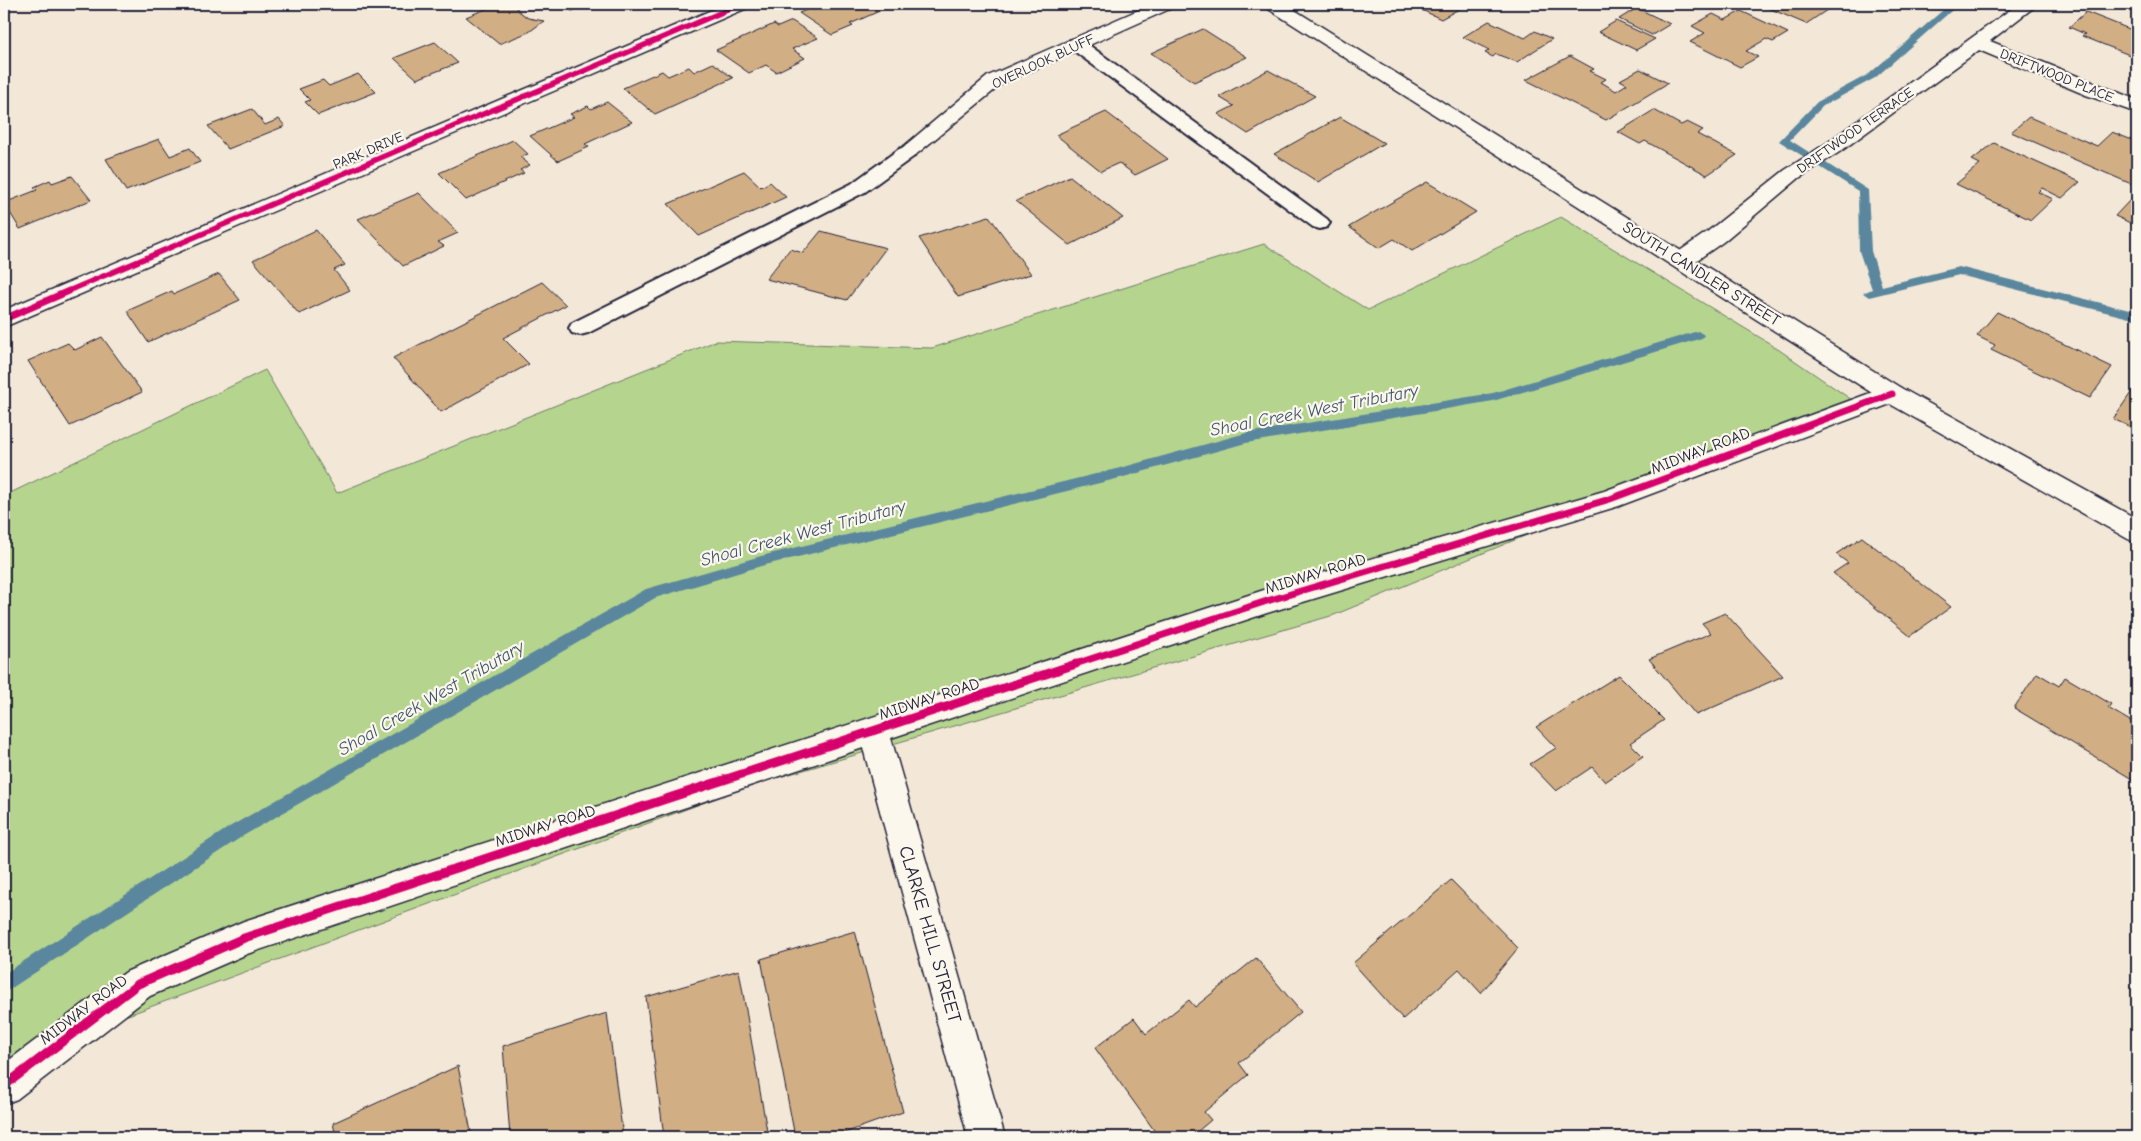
<svg xmlns="http://www.w3.org/2000/svg" width="2141" height="1141" font-family="'Comic Neue',sans-serif">
<style>
.green{fill:#b5d58e;stroke:#6c7c64}
.lines{fill:none;stroke-linecap:round;stroke-linejoin:round}
.stream{fill:#5a879d;fill-rule:evenodd}
.building{fill:#d2ae84;stroke:#22223b}
.service-casing{stroke:#22223b;stroke-width:4}
.minor-casing{stroke:#22223b;stroke-width:3}
.secondary-casing{stroke:#22223b;stroke-width:3}
.service{fill:#fbf7ec;fill-rule:evenodd}
.minor{fill:#fbf7ec;fill-rule:evenodd}
.secondary{fill:#fbf7ec;fill-rule:evenodd}
.cycleway-far2-casing{stroke:#fbf7ec;stroke-width:8}
.cycleway-far1-casing{stroke:#fbf7ec;stroke-width:10}
.cycleway-casing{stroke:#fbf7ec;stroke-width:12}
.cycleway-far2{stroke:#d6006c;stroke-width:5.5}
.cycleway-far1{stroke:#d6006c;stroke-width:7}
.cycleway{stroke:#d6006c;stroke-width:9}
.labels{text-anchor:middle;stroke-width:4.5;stroke-linejoin:round;paint-order:stroke}
.far-street-label{font-size:14px;fill:#22223b;stroke:#fbf7ec}
.street-label{font-size:16px;fill:#22223b;stroke:#fbf7ec}
.water-label{font-size:18px;font-style:italic;fill:#3e546c;stroke:#fbf7ec}
.near-street-label{font-size:19px;fill:#22223b;stroke:#fbf7ec}
</style>
<rect width="100%" height="100%" fill="#f3e8d7"/>
<filter id="ink" filterUnits="userSpaceOnUse"><feTurbulence type="fractalNoise" baseFrequency=".02" numOctaves="2"/><feDisplacementMap in="SourceGraphic" scale="10" xChannelSelector="R" yChannelSelector="G"/><feConvolveMatrix kernelMatrix="1 2 1 2 8 2 1 2 1" color-interpolation-filters="sRGB"/></filter>
<g filter="url(#ink)">
<polygon class="green" points="1561,217 1769,343 1852,400 1334,615 749,786 120,1018 4,1097 4,496 265,370 337,493 716,341 932,348 1264,244 1368,310"/>
<g class="lines">
<g class="stream">
<polygon points="1950,4 1959,4 1875,78 1823,106 1790,140 1868,190 1871,251 1882,286 1959,267 2137,312 2137,320 1959,275 1869,297 1863,293 1872,289 1859,251 1858,191 1779,141 1817,102 1869,74"/>
<polygon points="1698,331 1704,335 1702,338 1493,401 1246,443 1120,478 761,566 655,598 243,836 4,993 4,974 231,826 646,589 761,556 1120,468 1246,433 1493,393"/>
</g>
</g>
<g class="building">
<polygon points="498,4 523,4 516,9 528,18 544,21 529,32 499,44 466,17"/>
<polygon points="563,4 591,4 572,11"/>
<polygon points="821,4 892,4 893,5 850,24 853,26 832,35 799,13"/>
<polygon points="1409,4 1468,4 1441,19"/>
<polygon points="1759,4 1821,4 1830,8 1806,24"/>
<polygon points="1637,8 1670,24 1652,35 1619,19"/>
<polygon points="1741,11 1788,33 1773,42 1766,39 1746,51 1758,57 1740,67 1690,42 1705,33 1692,26 1713,14 1725,20"/>
<polygon points="2086,12 2137,32 2137,58 2082,36 2085,34 2069,27"/>
<polygon points="792,21 818,38 792,49 805,58 776,72 766,65 749,73 716,50 774,24 778,27"/>
<polygon points="1489,21 1525,38 1535,31 1552,39 1517,62 1496,54 1493,57 1485,53 1489,50 1463,37"/>
<polygon points="1616,21 1655,39 1636,50 1598,32"/>
<polygon points="1203,29 1247,57 1194,82 1151,53"/>
<polygon points="435,42 458,63 417,79 394,58"/>
<polygon points="1570,56 1594,69 1590,71 1606,79 1601,82 1616,91 1627,84 1620,80 1640,69 1668,83 1606,120 1526,80"/>
<polygon points="713,63 733,78 655,114 623,88 662,71 668,76 689,67 694,72"/>
<polygon points="1268,70 1315,96 1248,134 1218,114 1234,106 1219,97"/>
<polygon points="358,74 376,92 318,115 305,102 310,100 299,89 323,80 329,86"/>
<polygon points="607,102 632,122 585,144 589,147 558,161 530,136 574,117 570,114 588,106 591,109"/>
<polygon points="252,109 265,125 279,119 285,126 228,149 208,126"/>
<polygon points="1654,110 1681,125 1687,122 1703,130 1697,134 1737,155 1707,175 1645,141 1640,144 1618,132"/>
<polygon points="1106,112 1168,159 1135,175 1119,163 1101,171 1056,135"/>
<polygon points="1340,117 1384,143 1318,182 1274,154"/>
<polygon points="2029,117 2097,146 2112,132 2137,142 2137,185 2136,186 2011,132"/>
<polygon points="159,139 170,156 190,148 200,162 126,191 106,159"/>
<polygon points="513,140 528,154 520,157 530,165 520,170 524,173 466,200 439,173"/>
<polygon points="1994,143 2080,182 2062,198 2042,188 2038,192 2053,199 2031,220 1956,184 1980,164 1972,160"/>
<polygon points="744,171 761,187 770,182 786,197 699,236 668,204"/>
<polygon points="72,176 91,200 20,229 4,203 37,190 34,187 50,180 52,183"/>
<polygon points="1070,176 1123,218 1070,245 1016,201"/>
<polygon points="1427,182 1476,212 1412,251 1394,239 1379,248 1349,227"/>
<polygon points="419,193 458,233 438,242 444,246 403,266 358,219"/>
<polygon points="2130,200 2137,204 2137,226 2115,216"/>
<polygon points="989,216 1031,274 958,297 919,238"/>
<polygon points="316,230 345,265 334,270 350,290 299,314 253,260"/>
<polygon points="821,231 886,248 847,300 766,279 790,249 803,253"/>
<polygon points="219,274 240,300 148,342 127,311 172,291 174,294"/>
<polygon points="542,282 566,305 503,338 529,364 441,412 393,358"/>
<polygon points="1997,312 2112,367 2090,398 1991,350 1995,345 1977,336"/>
<polygon points="102,337 142,392 70,426 28,361 68,343 75,350"/>
<polygon points="2135,387 2137,388 2137,430 2113,419"/>
<polygon points="1862,537 1951,607 1910,636 1833,573 1848,563 1836,554"/>
<polygon points="1725,613 1783,676 1696,715 1649,659 1711,633 1702,623"/>
<polygon points="2037,673 2059,686 2065,677 2111,704 2108,708 2137,725 2137,782 2014,708"/>
<polygon points="1619,675 1664,720 1630,743 1643,756 1605,782 1592,767 1556,791 1530,764 1556,748 1536,727"/>
<polygon points="1451,880 1518,948 1481,993 1459,969 1403,1019 1353,963"/>
<polygon points="855,931 903,1112 833,1137 795,1137 761,959"/>
<polygon points="1256,958 1301,1012 1239,1063 1248,1075 1204,1112 1211,1120 1191,1137 1159,1137 1095,1048 1134,1018 1146,1034 1189,1000 1195,1007"/>
<polygon points="739,970 768,1137 664,1137 646,997"/>
<polygon points="607,1013 623,1137 510,1137 503,1046"/>
<polygon points="458,1066 472,1137 336,1137 333,1123"/>
</g>
<g class="lines">
<g class="service-casing">
<g id="service">
<polygon points="1076,39 1082,40 1327,219 1330,223 1327,227 1320,229 1313,227 1070,48 1068,44 1070,40"/>
<polygon points="906,147 913,149 915,153 913,157 865,192 588,333 580,335 572,333 569,328 572,323 851,184 899,149"/>
</g>
</g>
<g class="minor-casing">
<g id="minor">
<polygon points="726,4 750,4 747,8 4,327 4,310"/>
<polygon points="1152,4 1175,4 1172,8 1002,84 913,157 906,159 899,157 896,153 988,76"/>
<polygon points="2018,4 2038,4 1990,41 2137,100 2137,113 2086,95 1979,50 1841,151 1799,178 1723,242 1690,265 1682,267 1674,265 1671,260 1674,255 1707,232 1785,170 1827,143"/>
<polygon points="1892,385 1901,388 1904,394 1901,400 1619,506 1267,613 891,738 1005,1137 968,1137 863,748 247,954 150,996 17,1099 4,1104 4,1064 126,972 244,921 1267,589 1604,491"/>
</g>
</g>
<g class="secondary-casing">
<polygon id="secondary" points="1264,4 1285,4 1901,388 2137,519 2137,543 2128,539 1883,400 1267,8"/>
</g>
<use href="#service" class="service"/>
<use href="#minor" class="minor"/>
<use href="#secondary" class="secondary"/>
<g class="cycleway-far2-casing">
<polyline id="cycleway-far2" points="66,292 741,4"/>
</g>
<g class="cycleway-far1-casing">
<g id="cycleway-far1">
<polyline points="4,319 69,291"/>
<polyline points="1072,665 1267,601 1610,499 1892,394"/>
</g>
</g>
<g class="cycleway-casing">
<polyline id="cycleway" points="4,1086 138,984 244,938 1076,664"/>
</g>
<use href="#cycleway-far2" class="cycleway-far2"/>
<use href="#cycleway-far1" class="cycleway-far1"/>
<use href="#cycleway" class="cycleway"/>
</g>
</g>
<g class="labels">
<g class="far-street-label">
<text transform="translate(1043 61) rotate(-25)" y="5">OVERLOOK BLUFF</text>
<text transform="translate(2057 75) rotate(22)" y="5">DRIFTWOOD PLACE</text>
<text transform="translate(1855 130) rotate(-35)" y="5">DRIFTWOOD TERRACE</text>
<text transform="translate(368 150) rotate(-23)" y="5">PARK DRIVE</text>
</g>
<g class="street-label">
<text transform="translate(1702 273) rotate(32)" y="6">SOUTH CANDLER STREET</text>
<text transform="translate(1700 450) rotate(-21)" y="6">MIDWAY ROAD</text>
<text transform="translate(1315 573) rotate(-17)" y="6">MIDWAY ROAD</text>
<text transform="translate(929 698) rotate(-18)" y="6">MIDWAY ROAD</text>
<text transform="translate(545 825) rotate(-18)" y="6">MIDWAY ROAD</text>
<text transform="translate(83 1009) rotate(-37)" y="6">MIDWAY ROAD</text>
</g>
<g class="water-label">
<text transform="translate(1314 410) rotate(-11)" y="6">Shoal Creek West Tributary</text>
<text transform="translate(803 533) rotate(-15)" y="6">Shoal Creek West Tributary</text>
<text transform="translate(431 698) rotate(-30)" y="6">Shoal Creek West Tributary</text>
</g>
<g class="near-street-label">
<text transform="translate(931 934) rotate(74)" y="7">CLARKE HILL STREET</text>
</g>
</g>
<rect width="2141" height="1141" fill="none" stroke="#fbf7ec" stroke-width="20"/>
<rect x="10" y="10" width="2121" height="1121" fill="none" stroke="#22223b" stroke-width="2" filter="url(#ink)"/>
</svg>
